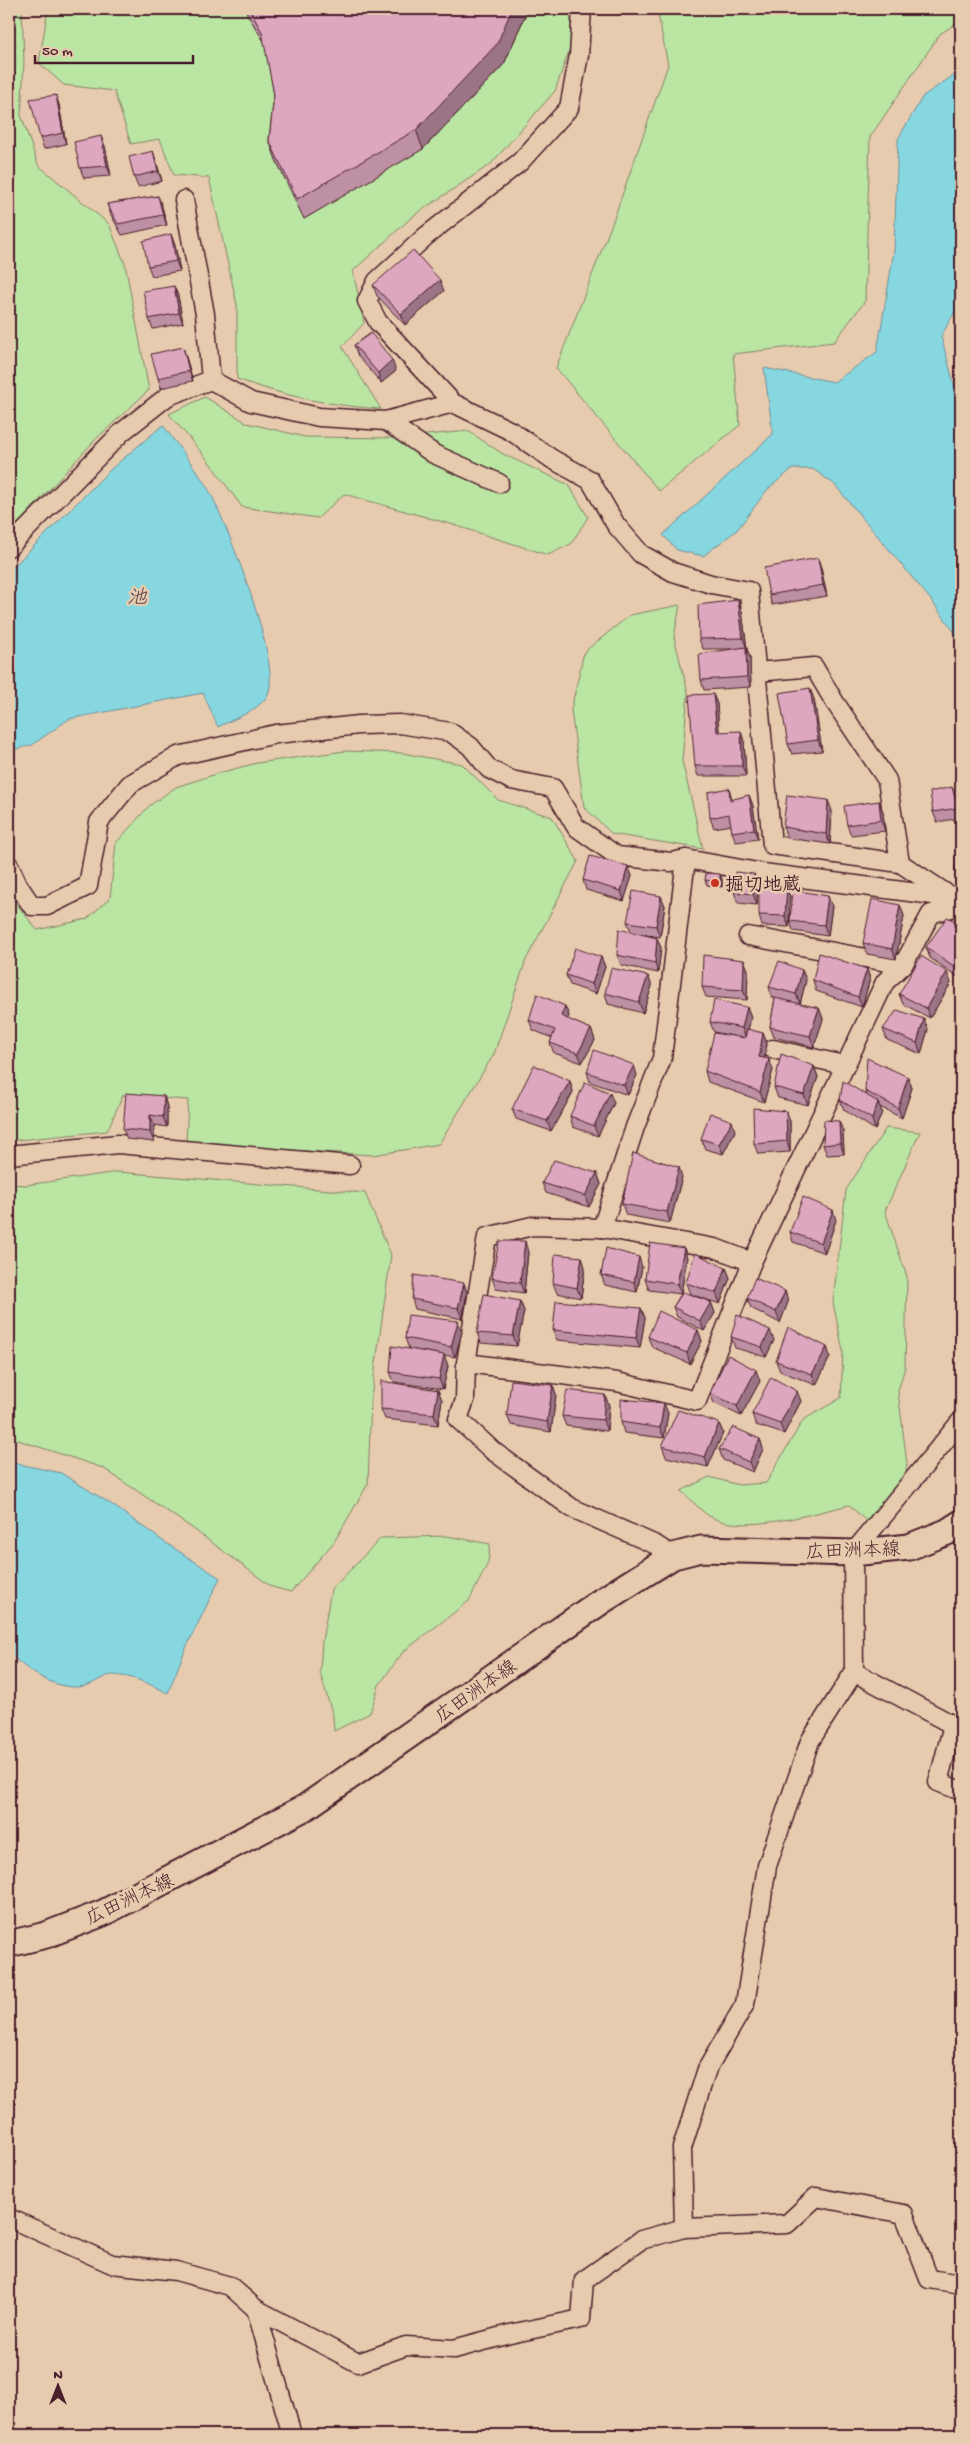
<svg xmlns="http://www.w3.org/2000/svg" width="970" height="2444" font-family="'Gochi Hand','Klee One',sans-serif">
<style>
.green{fill:#bae5a3;stroke:#828267}
.water{fill:#86d7e0;stroke:#6e8d98}
.lines{fill:none;stroke-linecap:round;stroke-linejoin:round}
.minor-casing{stroke:#4a1f2b;stroke-width:21}
.secondary-casing{stroke:#4a1f2b;stroke-width:29}
.minor{stroke:#e7cbae;stroke-width:18}
.secondary{stroke:#e7cbae;stroke-width:25}
.wall{fill:#be90a4;stroke:#4a1f2b}
.shaded-wall{fill:#9b7586;stroke:#4a1f2b}
.building{fill:#dda7bf;stroke:#4a1f2b}
.poi-dot{fill:#c8321e;stroke:#e7cbae;stroke-width:2}
.labels{text-anchor:middle;stroke-width:5;stroke-linejoin:round;paint-order:stroke}
.poi-label{font-size:19px;font-weight:bold;fill:#4a1f2b;stroke:#e7cbae;text-anchor:start}
.street-label{font-size:19px;fill:#4a1f2b;stroke:#e7cbae}
.water-label{font-size:20px;font-style:italic;fill:#533b46;stroke:#e7cbae}
</style>
<rect width="100%" height="100%" fill="#e7cbae"/>
<filter id="ink" filterUnits="userSpaceOnUse"><feTurbulence type="fractalNoise" baseFrequency=".02" numOctaves="2"/><feDisplacementMap in="SourceGraphic" scale="10" xChannelSelector="R" yChannelSelector="G"/><feConvolveMatrix kernelMatrix="1 2 1 2 8 2 1 2 1" color-interpolation-filters="sRGB"/></filter>
<g filter="url(#ink)">
<g class="green">
<polygon points="9,9 22,9 24,62 21,115 38,165 109,224 125,264 149,390 95,440 11,531 9,528"/>
<path d="M 48,9 L 248,9 L 270,52 L 304,219 L 423,149 L 504,64 L 528,9 L 571,9 L 571,45 L 555,91 L 491,164 L 413,216 L 353,271 L 364,323 L 342,347 L 381,409 C 328,405 287,397 237,379 L 237,305 L 209,178 L 174,175 L 160,139 L 131,144 L 114,91 L 64,85 L 39,63 Z"/>
<polygon points="657,9 961,9 961,20 940,34 870,137 865,301 834,342 733,354 740,425 659,491 556,368 613,221 668,65"/>
<polygon points="205,397 247,423 305,437 395,438 468,431 503,454 569,485 588,517 571,544 548,555 454,525 344,494 318,518 242,507 207,459 169,414"/>
<polygon points="680,605 674,637 688,693 682,761 703,849 612,834 584,807 571,710 584,652 630,615"/>
<polygon points="345,751 402,753 462,764 498,800 552,817 578,861 526,960 494,1054 439,1144 373,1155 186,1144 188,1100 123,1095 107,1131 9,1141 9,894 37,930 87,919 110,898 116,843 149,806 176,787 219,773 257,763"/>
<path d="M 886,1128 L 920,1132 L 885,1211 L 907,1277 L 905,1367 L 898,1391 L 907,1464 L 899,1509 L 875,1529 L 849,1505 C 815,1513 745,1534 713,1518 C 702,1513 691,1499 681,1491 L 709,1477 L 739,1485 L 766,1483 L 803,1420 L 841,1398 L 843,1351 L 833,1302 L 846,1190 Z"/>
<polygon points="118,1172 365,1193 391,1255 371,1398 368,1484 334,1542 291,1592 272,1587 192,1528 103,1468 9,1437 9,1184 26,1185"/>
<polygon points="447,1536 490,1544 488,1563 469,1601 403,1652 379,1685 370,1713 334,1731 333,1716 320,1673 322,1641 331,1590 381,1538"/>
</g>
<g class="water">
<polygon points="957,73 961,74 961,301 941,336 961,410 961,641 931,600 834,484 813,469 792,469 767,490 737,530 703,556 677,550 663,535 773,434 764,368 834,382 877,352 894,251 898,139 923,96"/>
<path d="M 163,425 C 178,447 198,470 211,494 C 227,526 282,663 268,694 C 261,710 233,719 218,727 L 203,693 L 69,719 L 32,745 L 9,751 L 9,571 L 111,469 Z"/>
<path d="M 9,1462 L 61,1473 L 111,1504 L 163,1541 L 220,1578 L 185,1650 L 168,1693 C 150,1684 133,1676 113,1675 C 104,1675 96,1683 88,1685 C 60,1694 27,1671 9,1653 Z"/>
</g>
<g class="lines">
<g class="minor-casing">
<g id="minor">
<polyline points="582,9 579,55 569,108 520,162 426,236 377,281 367,301 378,322 453,403 511,431 552,459 590,480 616,525 641,554 673,572 711,584 749,591 772,845 900,863 961,903"/>
<polyline points="184,200 205,314 211,380"/>
<polyline points="386,421 434,454 499,483"/>
<polyline points="9,547 122,432 168,396 211,380 251,402 319,417 386,421 453,403"/>
<polyline points="757,672 814,667 834,701 887,780 900,863"/>
<polyline points="9,865 18,885 32,906 47,906 88,886 99,822 130,784 178,756 276,734 359,725 400,724 450,732 470,746 489,769 511,780 553,788 576,827 617,856 671,862 686,859 763,873 933,895 947,899"/>
<polyline points="748,936 903,965"/>
<polyline points="773,1049 844,1065"/>
<polyline points="9,1155 118,1144 350,1165"/>
<polyline points="602,1228 635,1127 662,1058 686,859"/>
<polyline points="466,1363 487,1237 532,1226 602,1228 715,1248 752,1262"/>
<polyline points="673,1556 656,1545 572,1508 493,1451 458,1419 465,1400 466,1363 617,1382 697,1401 752,1262 885,982 903,965 931,914 961,905"/>
<polyline points="854,1672 953,1725 961,1723"/>
<polyline points="953,1725 938,1782 961,1791"/>
<polyline points="9,2218 112,2264 176,2271 230,2286 256,2309 358,2363 406,2346 454,2349 510,2334 581,2319 584,2280 641,2240 684,2228 787,2224 816,2197 904,2214 929,2279 961,2284"/>
<polyline points="684,2228 682,2148 707,2069 745,2004 767,1866 810,1741 854,1672 853,1553 961,1421"/>
<polyline points="256,2309 292,2435"/>
</g>
</g>
<g class="secondary-casing">
<polyline id="secondary" points="9,1944 46,1935 103,1913 306,1807 600,1602 673,1556 701,1549 853,1553 909,1547 947,1532 961,1523"/>
</g>
<use href="#minor" class="minor"/>
<use href="#secondary" class="secondary"/>
</g>
<g class="wall">
<polygon points="246,9 528,9 504,64 423,149 304,219 276,160 269,140 274,95 265,43 247,14"/>
<polygon points="56,95 59,105 66,144 44,149 40,138"/>
<polygon points="105,146 111,176 84,178 80,168"/>
<polygon points="153,151 162,181 138,187 134,177"/>
<polygon points="158,196 162,207 167,225 122,235 111,215 107,204"/>
<polygon points="175,245 180,271 152,276 148,266"/>
<polygon points="373,285 444,291 405,325 377,296"/>
<polygon points="174,286 178,296 183,323 153,329 149,319"/>
<polygon points="354,345 396,371 381,383 358,356"/>
<polygon points="186,357 193,381 161,388 158,378"/>
<polygon points="818,558 821,568 827,596 772,605 769,595"/>
<polygon points="742,611 747,649 750,657 751,687 704,690 701,680 733,649 703,649 699,639"/>
<polygon points="713,694 717,704 719,732 744,741 746,776 698,776 695,766"/>
<polygon points="814,699 822,751 792,754 788,744"/>
<polygon points="952,787 961,818 937,822 933,812"/>
<polygon points="749,795 753,806 758,839 736,842 732,832 731,825 714,828 710,818 733,800"/>
<polygon points="832,811 830,844 787,838 783,827"/>
<polygon points="883,812 885,831 851,835 847,825"/>
<polygon points="961,840 961,881 958,881 955,870"/>
<polygon points="628,866 632,876 624,901 586,890 583,880"/>
<polygon points="754,874 758,885 757,905 738,903 734,892"/>
<polygon points="722,879 722,887 707,885 705,880"/>
<polygon points="787,887 790,897 789,927 762,926 759,915"/>
<polygon points="661,896 665,906 660,937 643,934 657,938 661,948 658,973 621,965 617,955 631,931 627,922"/>
<polygon points="900,905 904,916 896,959 867,954 863,943"/>
<polygon points="832,906 828,936 793,931 790,921"/>
<polygon points="961,924 961,979 930,958 926,947"/>
<polygon points="601,957 605,967 596,994 570,985 566,975"/>
<polygon points="744,960 748,970 747,1000 706,997 702,987"/>
<polygon points="867,969 870,979 862,1007 816,991 813,980"/>
<polygon points="802,970 806,980 800,1004 819,1008 823,1019 814,1047 774,1037 770,1027 775,998 772,998 769,987"/>
<polygon points="648,976 652,986 643,1013 608,1004 605,993"/>
<polygon points="951,983 930,1018 903,1004 899,994"/>
<polygon points="565,1006 569,1016 567,1019 591,1029 595,1040 582,1063 554,1053 550,1043 552,1038 533,1030 529,1020"/>
<polygon points="747,1007 751,1017 748,1030 763,1033 767,1044 765,1058 773,1070 764,1102 708,1082 705,1071 733,1036 714,1032 710,1022"/>
<polygon points="883,1029 928,1029 921,1054 887,1040"/>
<polygon points="814,1066 818,1077 808,1105 778,1098 774,1087"/>
<polygon points="587,1072 637,1075 628,1095 590,1082"/>
<polygon points="908,1077 912,1088 902,1118 880,1107 882,1112 875,1130 844,1110 840,1100 866,1095 865,1091"/>
<polygon points="570,1081 573,1092 551,1131 516,1119 512,1109"/>
<polygon points="164,1096 167,1107 167,1127 154,1125 154,1142 127,1139 123,1129"/>
<polygon points="614,1103 598,1136 573,1127 570,1116"/>
<polygon points="790,1121 790,1152 758,1154 754,1144"/>
<polygon points="735,1131 723,1154 705,1149 701,1139"/>
<polygon points="843,1131 844,1154 827,1155 823,1145"/>
<polygon points="597,1173 601,1184 589,1207 546,1193 542,1183"/>
<polygon points="682,1177 670,1223 626,1215 622,1204"/>
<polygon points="836,1220 825,1253 793,1242 790,1232"/>
<polygon points="684,1248 687,1258 681,1294 711,1302 715,1313 704,1331 677,1317 673,1307 681,1294 649,1290 645,1279"/>
<polygon points="528,1252 524,1293 496,1289 492,1278"/>
<polygon points="585,1267 581,1298 557,1293 553,1283"/>
<polygon points="642,1267 637,1292 605,1285 601,1275"/>
<polygon points="726,1268 730,1278 720,1304 690,1294 686,1283"/>
<polygon points="464,1283 467,1293 462,1319 415,1309 412,1299"/>
<polygon points="785,1291 788,1302 780,1323 751,1308 747,1298"/>
<polygon points="520,1301 524,1311 517,1346 481,1343 477,1333"/>
<polygon points="641,1308 645,1318 640,1348 557,1340 553,1330"/>
<polygon points="698,1330 702,1341 690,1364 652,1347 648,1337"/>
<polygon points="462,1332 455,1357 409,1349 405,1338"/>
<polygon points="731,1337 774,1340 766,1357 735,1348"/>
<polygon points="827,1347 830,1357 816,1385 780,1371 776,1361"/>
<polygon points="444,1355 448,1366 443,1389 394,1382 390,1372"/>
<polygon points="760,1381 741,1416 714,1403 710,1393"/>
<polygon points="553,1385 556,1395 551,1432 511,1425 507,1415"/>
<polygon points="438,1390 442,1400 438,1425 385,1419 381,1409"/>
<polygon points="605,1395 609,1406 607,1431 566,1426 562,1416"/>
<polygon points="801,1401 784,1434 756,1425 752,1414"/>
<polygon points="668,1413 664,1438 624,1433 621,1422"/>
<polygon points="719,1423 723,1433 708,1467 666,1457 662,1446"/>
<polygon points="760,1439 763,1449 753,1472 723,1460 719,1449"/>
<polygon points="9,1962 12,1970 9,1972"/>
</g>
<g class="shaded-wall">
<polygon points="512,9 528,9 504,64 423,149 416,130"/>
<polygon points="56,95 59,105 66,144 63,133"/>
<polygon points="101,136 105,146 111,176 107,166"/>
<polygon points="153,151 162,181 158,171"/>
<polygon points="158,196 162,207 167,225 163,215"/>
<polygon points="171,234 175,245 180,271 176,261"/>
<polygon points="440,280 444,291 405,325 401,314"/>
<polygon points="174,286 178,296 183,323 179,313"/>
<polygon points="183,347 186,357 193,381 189,371"/>
<polygon points="392,360 396,371 381,383 378,373"/>
<polygon points="818,558 821,568 827,596 823,585"/>
<polygon points="738,600 742,611 747,649 743,638"/>
<polygon points="746,647 750,657 751,687 747,677"/>
<polygon points="810,688 814,699 822,751 818,740"/>
<polygon points="713,694 717,704 720,742 717,732"/>
<polygon points="741,731 744,741 746,776 742,766"/>
<polygon points="952,787 956,798 961,818 958,808"/>
<polygon points="729,788 732,799 734,811 730,800"/>
<polygon points="749,795 753,806 758,839 754,829"/>
<polygon points="828,800 832,811 830,844 826,834"/>
<polygon points="879,801 883,812 885,831 881,820"/>
<polygon points="628,866 632,876 624,901 621,891"/>
<polygon points="720,874 722,879 722,887 720,882"/>
<polygon points="754,874 758,885 757,905 753,894"/>
<polygon points="787,887 790,897 789,927 785,916"/>
<polygon points="661,896 665,906 660,937 656,926"/>
<polygon points="828,896 832,906 828,936 824,925"/>
<polygon points="900,905 904,916 896,959 892,949"/>
<polygon points="657,938 661,948 658,973 655,963"/>
<polygon points="601,957 605,967 596,994 592,984"/>
<polygon points="744,960 748,970 747,1000 743,990"/>
<polygon points="961,962 961,979 958,969"/>
<polygon points="867,969 870,979 862,1007 858,997"/>
<polygon points="802,970 806,980 800,1004 796,994"/>
<polygon points="947,972 951,983 930,1018 926,1008"/>
<polygon points="648,976 652,986 643,1013 639,1002"/>
<polygon points="565,1006 569,1016 564,1026 561,1016"/>
<polygon points="747,1007 751,1017 746,1039 742,1028"/>
<polygon points="819,1008 823,1019 814,1047 810,1036"/>
<polygon points="924,1019 928,1029 921,1054 917,1043"/>
<polygon points="591,1029 595,1040 582,1063 578,1053"/>
<polygon points="763,1033 767,1044 763,1067 759,1057"/>
<polygon points="769,1059 773,1070 764,1102 760,1092"/>
<polygon points="634,1065 637,1075 628,1095 624,1085"/>
<polygon points="814,1066 818,1077 808,1105 804,1095"/>
<polygon points="908,1077 912,1088 902,1118 898,1108"/>
<polygon points="570,1081 573,1092 551,1131 547,1121"/>
<polygon points="610,1093 614,1103 598,1136 594,1126"/>
<polygon points="164,1096 167,1107 167,1127 163,1117"/>
<polygon points="878,1102 882,1112 875,1130 872,1119"/>
<polygon points="786,1111 790,1121 790,1152 787,1141"/>
<polygon points="150,1115 154,1125 154,1142 150,1132"/>
<polygon points="732,1121 735,1131 723,1154 719,1144"/>
<polygon points="839,1121 843,1131 844,1154 840,1143"/>
<polygon points="679,1167 682,1177 670,1223 667,1212"/>
<polygon points="597,1173 601,1184 589,1207 585,1196"/>
<polygon points="833,1210 836,1220 825,1253 821,1243"/>
<polygon points="525,1241 528,1252 524,1293 520,1283"/>
<polygon points="684,1248 687,1258 681,1294 677,1284"/>
<polygon points="582,1257 585,1267 581,1298 577,1288"/>
<polygon points="639,1257 642,1267 637,1292 634,1282"/>
<polygon points="726,1268 730,1278 720,1304 716,1293"/>
<polygon points="464,1283 467,1293 462,1319 458,1308"/>
<polygon points="785,1291 788,1302 780,1323 776,1312"/>
<polygon points="520,1301 524,1311 517,1346 513,1336"/>
<polygon points="711,1302 715,1313 704,1331 700,1321"/>
<polygon points="641,1308 645,1318 640,1348 636,1338"/>
<polygon points="458,1321 462,1332 455,1357 451,1347"/>
<polygon points="698,1330 702,1341 690,1364 687,1353"/>
<polygon points="770,1330 774,1340 766,1357 762,1347"/>
<polygon points="827,1347 830,1357 816,1385 812,1374"/>
<polygon points="444,1355 448,1366 443,1389 439,1379"/>
<polygon points="756,1370 760,1381 741,1416 737,1406"/>
<polygon points="553,1385 556,1395 551,1432 547,1422"/>
<polygon points="438,1390 442,1400 438,1425 434,1414"/>
<polygon points="797,1391 801,1401 784,1434 780,1424"/>
<polygon points="605,1395 609,1406 607,1431 603,1420"/>
<polygon points="664,1403 668,1413 664,1438 660,1428"/>
<polygon points="719,1423 723,1433 708,1467 705,1457"/>
<polygon points="760,1439 763,1449 753,1472 749,1462"/>
</g>
<g class="building">
<polygon points="249,9 512,9 497,44 416,130 297,199 269,140 274,95 262,32"/>
<polygon points="56,95 63,133 40,138 30,99"/>
<polygon points="101,136 107,166 80,168 74,142"/>
<polygon points="153,151 158,171 134,177 129,157"/>
<polygon points="158,196 163,215 118,224 107,204"/>
<polygon points="171,234 176,261 148,266 143,241"/>
<polygon points="413,250 440,280 401,314 373,285"/>
<polygon points="174,286 179,313 149,319 143,291"/>
<polygon points="371,333 392,360 378,373 354,345"/>
<polygon points="183,347 189,371 158,378 151,354"/>
<polygon points="818,558 823,585 769,595 764,568"/>
<polygon points="738,600 743,638 699,639 698,605"/>
<polygon points="746,647 747,677 701,680 699,654"/>
<polygon points="810,688 818,740 788,744 779,693"/>
<polygon points="713,694 717,732 741,731 742,766 695,766 689,695"/>
<polygon points="952,787 958,808 933,812 930,792"/>
<polygon points="729,788 730,800 749,795 754,829 732,832 729,814 710,818 708,792"/>
<polygon points="787,795 828,800 826,834 783,827"/>
<polygon points="879,801 881,820 847,825 844,806"/>
<polygon points="958,840 961,840 961,871 955,870"/>
<polygon points="590,856 628,866 621,891 583,880"/>
<polygon points="735,872 754,874 753,894 734,892"/>
<polygon points="706,873 720,874 720,882 705,880"/>
<polygon points="759,885 787,887 785,916 759,915"/>
<polygon points="793,890 828,896 824,925 790,921"/>
<polygon points="633,891 661,896 656,926 627,922"/>
<polygon points="872,899 900,905 892,949 863,943"/>
<polygon points="947,917 961,924 961,962 958,969 926,947"/>
<polygon points="619,929 657,938 655,963 617,955"/>
<polygon points="575,948 601,957 592,984 566,975"/>
<polygon points="819,953 867,969 858,997 813,980"/>
<polygon points="703,955 744,960 743,990 702,987"/>
<polygon points="921,956 947,972 926,1008 899,994"/>
<polygon points="779,961 802,970 796,994 769,987"/>
<polygon points="611,968 648,976 639,1002 605,993"/>
<polygon points="537,994 565,1006 561,1016 591,1029 578,1053 550,1043 555,1030 529,1020"/>
<polygon points="775,998 819,1008 810,1036 770,1027"/>
<polygon points="714,1000 747,1007 742,1028 710,1022"/>
<polygon points="897,1010 924,1019 917,1043 883,1029"/>
<polygon points="747,1029 763,1033 759,1057 769,1059 760,1092 705,1071 714,1033 745,1038"/>
<polygon points="594,1050 634,1065 624,1085 587,1072"/>
<polygon points="781,1054 814,1066 804,1095 774,1087"/>
<polygon points="867,1058 908,1077 898,1108 865,1091"/>
<polygon points="534,1065 570,1081 547,1121 512,1109"/>
<polygon points="843,1081 878,1102 872,1119 840,1100"/>
<polygon points="585,1082 610,1093 594,1126 570,1116"/>
<polygon points="126,1093 164,1096 163,1117 150,1115 150,1132 123,1129"/>
<polygon points="753,1108 786,1111 787,1141 754,1144"/>
<polygon points="710,1113 732,1121 719,1144 701,1139"/>
<polygon points="824,1120 839,1121 840,1143 823,1145"/>
<polygon points="633,1153 679,1167 667,1212 622,1204"/>
<polygon points="554,1160 597,1173 585,1196 542,1183"/>
<polygon points="803,1197 833,1210 821,1243 790,1232"/>
<polygon points="499,1241 525,1241 520,1283 492,1278"/>
<polygon points="650,1243 684,1248 677,1284 645,1279"/>
<polygon points="606,1248 639,1257 634,1282 601,1275"/>
<polygon points="695,1253 726,1268 716,1293 686,1283"/>
<polygon points="555,1254 582,1257 577,1288 553,1283"/>
<polygon points="414,1275 464,1283 458,1308 412,1299"/>
<polygon points="755,1278 785,1291 776,1312 747,1298"/>
<polygon points="683,1292 711,1302 700,1321 673,1307"/>
<polygon points="484,1294 520,1301 513,1336 477,1333"/>
<polygon points="556,1301 641,1308 636,1338 553,1330"/>
<polygon points="659,1311 698,1330 687,1353 648,1337"/>
<polygon points="408,1315 458,1321 451,1347 405,1338"/>
<polygon points="737,1315 770,1330 762,1347 731,1337"/>
<polygon points="788,1327 827,1347 812,1374 776,1361"/>
<polygon points="392,1346 444,1355 439,1379 390,1372"/>
<polygon points="728,1355 756,1370 737,1406 710,1393"/>
<polygon points="771,1377 797,1391 780,1424 752,1414"/>
<polygon points="511,1380 553,1385 547,1422 507,1415"/>
<polygon points="381,1381 438,1390 434,1414 381,1409"/>
<polygon points="567,1390 605,1395 603,1420 562,1416"/>
<polygon points="621,1399 664,1403 660,1428 621,1422"/>
<polygon points="678,1410 719,1423 705,1457 662,1446"/>
<polygon points="733,1427 760,1439 749,1462 719,1449"/>
</g>
</g>
<circle class="poi-dot" cx="715" cy="883" r="5"/>
<g class="labels">
<g class="poi-label">
<text x="725" y="890">掘切地蔵</text>
</g>
<g class="street-label">
<text transform="translate(853 1549) rotate(-2)" y="7">広田洲本線</text>
<text transform="translate(475 1690) rotate(-35)" y="7">広田洲本線</text>
<text transform="translate(129 1898) rotate(-25)" y="7">広田洲本線</text>
</g>
<g class="water-label">
<text x="137" y="603">池</text>
</g>
</g>
<rect width="970" height="2444" fill="none" stroke="#e7cbae" stroke-width="30"/>
<rect x="15" y="15" width="940" height="2414" fill="none" stroke="#4a1f2b" stroke-width="2" filter="url(#ink)"/>
<g transform="translate(58 2386)" stroke="#e7cbae" stroke-width="4" paint-order="stroke">
<path d="M0-4L9 19L0 12L-9 19Z" fill="#4a1f2b"/>
<text y="-8" font-size="14" font-weight="bold" text-anchor="middle" fill="#4a1f2b">N</text>
</g>
<path d="M35 55v8h158v-8" fill="none" stroke="#4a1f2b" stroke-width="2.5"/>
<text x="42" y="55" font-size="15" fill="#4a1f2b" stroke="#e7cbae" stroke-width="4" paint-order="stroke">50 m</text>
</svg>
